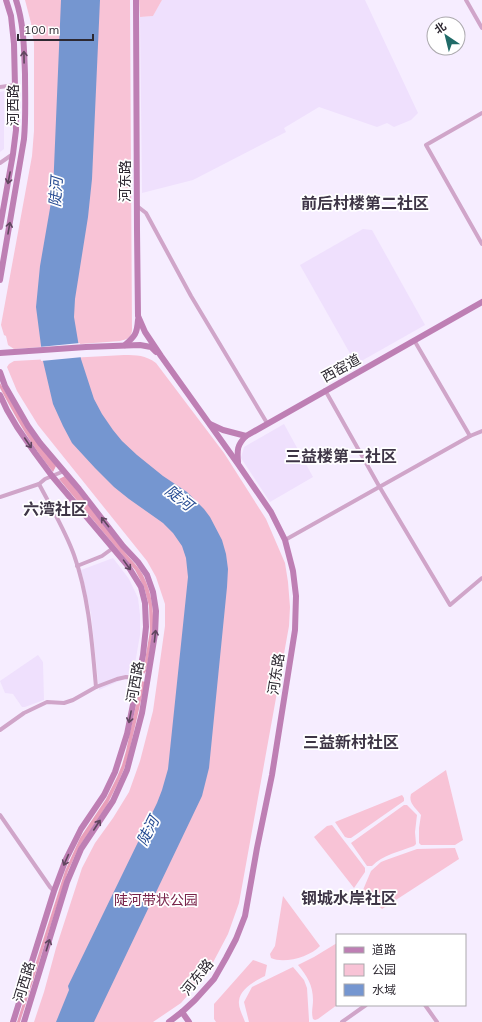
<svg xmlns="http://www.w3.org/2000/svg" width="482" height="1022" font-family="Mulish,'Noto Sans SC',sans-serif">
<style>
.built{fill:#efe0fd}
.green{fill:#f8c3d6}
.forest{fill:#e99fba}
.water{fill:#7596d0}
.pier{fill:#f6edff}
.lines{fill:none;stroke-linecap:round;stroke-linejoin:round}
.street{stroke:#d0a5c9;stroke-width:4}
.secondary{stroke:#be7fb4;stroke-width:6}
.oneway{stroke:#60465f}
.labels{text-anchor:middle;stroke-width:3.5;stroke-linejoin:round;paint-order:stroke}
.street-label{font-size:14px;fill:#2d2831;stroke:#fff}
.park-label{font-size:14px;fill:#79244b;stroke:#fff}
.water-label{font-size:15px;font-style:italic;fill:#274c93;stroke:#fff}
.quarter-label{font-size:16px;font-weight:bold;fill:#3e3546;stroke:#fff}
</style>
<rect width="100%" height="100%" fill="#f6edff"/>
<g class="built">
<polygon points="162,0 365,0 418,113 411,120 394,127 387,123 377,127 319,107 284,128 286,132 193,180 142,193 140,17 153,16"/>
<polygon points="4,91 4,149 0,152 0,92"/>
<polygon points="363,229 372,230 425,325 356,364 300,265"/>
<polygon points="284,424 313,477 270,502 241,458 244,447"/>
<polygon points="113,558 129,579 138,598 140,615 140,635 133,675 99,690 91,614 81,570"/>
<polygon points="38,655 43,662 44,700 25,707 22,707 13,694 5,693 0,681"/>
</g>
<g class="green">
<path d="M 25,0 L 130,0 L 132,331 C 130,339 127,339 120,341 L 14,349 L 8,345 L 6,336 L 4,335 L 1,325 L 32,156 L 34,131 L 34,43 L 31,23 Z"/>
<polygon points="139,0 162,0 153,16 140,17"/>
<path d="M 124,355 C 137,355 145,355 156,363 L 224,453 L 266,519 L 285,563 L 288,582 L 290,607 L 289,626 L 239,903 L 228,934 L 208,972 L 181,1003 L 153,1022 L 34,1022 L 44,992 L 56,948 L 82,868 L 95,843 L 113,818 L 129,792 L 140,761 L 153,711 L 165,626 L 165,604 L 156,577 L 147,561 L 58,450 L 38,425 L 17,391 L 7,367 L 9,364 L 14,361 Z"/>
<path d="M 446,770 L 463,840 L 455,845 L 421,845 L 419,843 L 419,828 L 421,815 C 416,808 408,803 411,794 Z"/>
<polygon points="402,795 404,798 404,801 351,838 348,838 345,837 335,822"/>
<path d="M 404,805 L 407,805 L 417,815 L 415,832 L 416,844 L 414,846 C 401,851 382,855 372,866 L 367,866 L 351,843 Z"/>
<polygon points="332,825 365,868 365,872 354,888 314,837 327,826"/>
<polygon points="455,848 459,859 382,909 363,890 371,871 381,862 386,860 417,849"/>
<path d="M 283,896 L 320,946 C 310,957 284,964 271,958 L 270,954 L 275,946 Z"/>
<path d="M 337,943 L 337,1005 L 318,1019 L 315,1020 L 313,1019 C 311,1012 313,1007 313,1000 C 313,985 307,976 298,965 L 314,957 Z"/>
<path d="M 253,960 L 267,965 L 265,976 C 255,981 240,989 239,1001 C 238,1007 243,1016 245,1022 L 216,1022 L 214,1019 L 214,1004 Z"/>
<polygon points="293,967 304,980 307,988 309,1020 309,1022 249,1022 244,1002 252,987"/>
</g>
<g class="forest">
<path d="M 0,383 L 31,435 L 56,466 L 53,472 C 31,445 16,418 0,388 Z"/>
<path d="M 65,476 C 84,499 102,523 120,546 C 127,556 137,564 143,575 C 149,587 153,602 153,616 C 154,634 149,653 146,671 L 144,674 L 143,672 L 150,631 L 149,606 L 144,587 L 135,570 L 59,479 Z"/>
<polygon points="143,681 145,683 128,757 124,769 118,783 107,805 79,847 68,871 20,1022 17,1022 65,871 80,838 106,799 117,777 122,765 126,751 141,682"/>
</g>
<polygon class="water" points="61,0 100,0 92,179 88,217 75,299 74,317 81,359 94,399 102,414 113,430 122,441 137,455 163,476 187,492 204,509 210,517 222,540 226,554 228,569 227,587 209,768 202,796 94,1022 56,1022 69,990 68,986 157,803 162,790 168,769 188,577 186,558 182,546 173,533 163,523 129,499 114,487 95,468 72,443 63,426 53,404 43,361 36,307 40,266 53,191"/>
<polygon class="pier" points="80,343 83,357 41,361 39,347"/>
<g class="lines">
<g class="street">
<polyline points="466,0 482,28"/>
<polyline points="0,87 15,85"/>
<polyline points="482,113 426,145 482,244"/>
<polyline points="0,163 13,154"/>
<polyline points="137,206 146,213 191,296 267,423"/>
<polyline points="414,340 470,436"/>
<polyline points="325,390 379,486 450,605 482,578"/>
<path d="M 39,484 C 51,507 65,530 74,555 C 89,597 92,643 96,687"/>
<polyline points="0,497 39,484 45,479 64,471"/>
<polyline points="285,540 470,436 482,431"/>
<polyline points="77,566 102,556 113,548"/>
<polyline points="0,730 24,713 47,702 64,703 73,700 96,687 117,679 126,677 138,678"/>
<polyline points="0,815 50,887 54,891"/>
<polyline points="425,1005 437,1022"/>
<polyline points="342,1022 366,1005"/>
</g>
<g class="secondary">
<polyline points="136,0 137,230 138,316 145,332 161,356 238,464 271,512 285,540 293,571 296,596 295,630 272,775 257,848 245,916 236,939 226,958 214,979 195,1000 182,1012 169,1022"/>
<polyline points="0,227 13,154 16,130 14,44 11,16 6,0"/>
<path d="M 0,280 L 24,139 C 26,117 25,96 25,74 C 24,49 24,24 16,0"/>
<path d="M 125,345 C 135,336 137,334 138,320"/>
<polyline points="0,353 86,347 140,345 151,347 156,352"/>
<polyline points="0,372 5,386 28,426 40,443 79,489 123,546 138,562 147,575 153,592 156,611 155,634 142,713 127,770 113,801 81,849 67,882 24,1022"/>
<polyline points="0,395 7,410 17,427 35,453 52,476 128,566 141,587 145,603 146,627 143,655 127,734 115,772 104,795 81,829 66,859 54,891 13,1022"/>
<polyline points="210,424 223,430 246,436"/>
<path d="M 238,462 C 237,450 237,445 246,436 L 482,302"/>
<polyline points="182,1012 189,1022"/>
</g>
</g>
<defs><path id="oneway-shaft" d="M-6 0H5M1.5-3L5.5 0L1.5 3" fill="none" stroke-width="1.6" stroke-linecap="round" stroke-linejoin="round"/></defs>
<g class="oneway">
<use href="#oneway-shaft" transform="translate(24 57) rotate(-91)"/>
<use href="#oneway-shaft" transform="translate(9 178) rotate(101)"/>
<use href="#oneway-shaft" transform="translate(9 228) rotate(-80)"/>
<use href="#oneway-shaft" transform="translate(28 443) rotate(56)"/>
<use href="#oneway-shaft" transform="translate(105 522) rotate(-128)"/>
<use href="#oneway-shaft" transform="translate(127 565) rotate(54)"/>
<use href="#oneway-shaft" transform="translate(155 636) rotate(-84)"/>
<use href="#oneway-shaft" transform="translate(130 717) rotate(101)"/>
<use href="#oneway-shaft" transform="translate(97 825) rotate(-57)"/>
<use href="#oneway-shaft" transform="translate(66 860) rotate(114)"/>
<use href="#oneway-shaft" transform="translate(48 945) rotate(-73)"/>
</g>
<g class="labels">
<g class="street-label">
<text transform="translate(13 105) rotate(-90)" y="5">河西路</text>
<text transform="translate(125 181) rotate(-90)" y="5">河东路</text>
<text transform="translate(341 368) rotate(-29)" y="5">西窑道</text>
<text transform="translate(276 674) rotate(-81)" y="5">河东路</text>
<text transform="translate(135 682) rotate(-80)" y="5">河西路</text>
<text transform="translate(197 977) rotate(-51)" y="5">河东路</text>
<text transform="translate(24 982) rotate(-73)" y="5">河西路</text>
</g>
<g class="park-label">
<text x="156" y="905">陡河带状公园</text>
</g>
<g class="water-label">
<text transform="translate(56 192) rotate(-86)" y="5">陡河</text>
<text transform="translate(179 498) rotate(38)" y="5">陡河</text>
<text transform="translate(148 831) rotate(-63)" y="5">陡河</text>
</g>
<g class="quarter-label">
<text x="365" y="209">前后村楼第二社区</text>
<text x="341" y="462">三益楼第二社区</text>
<text x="55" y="515">六湾社区</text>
<text x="351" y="748">三益新村社区</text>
<text x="349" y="904">钢城水岸社区</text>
</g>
</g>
<rect x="336" y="934" width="130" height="72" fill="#ffffff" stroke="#aba9ad"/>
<rect x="344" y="947" width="20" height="6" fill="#be7fb4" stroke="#aba9ad"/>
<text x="372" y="954" font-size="12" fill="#2d2831">道路</text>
<rect x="344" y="964" width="20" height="12" fill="#f8c3d6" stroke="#aba9ad"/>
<text x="372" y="974" font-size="12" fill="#2d2831">公园</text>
<rect x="344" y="984" width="20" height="12" fill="#7596d0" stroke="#aba9ad"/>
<text x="372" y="994" font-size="12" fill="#2d2831">水域</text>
<g transform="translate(446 36) rotate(325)"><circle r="19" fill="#ffffff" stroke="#aba9ad"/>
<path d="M0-3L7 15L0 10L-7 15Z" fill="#206b68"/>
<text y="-6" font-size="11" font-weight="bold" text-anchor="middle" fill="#2d2831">北</text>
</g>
<path d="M18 34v6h75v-6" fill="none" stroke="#2d2831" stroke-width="2"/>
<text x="24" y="34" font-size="12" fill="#2d2831" stroke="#ffffff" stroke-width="3" paint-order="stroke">100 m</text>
</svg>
